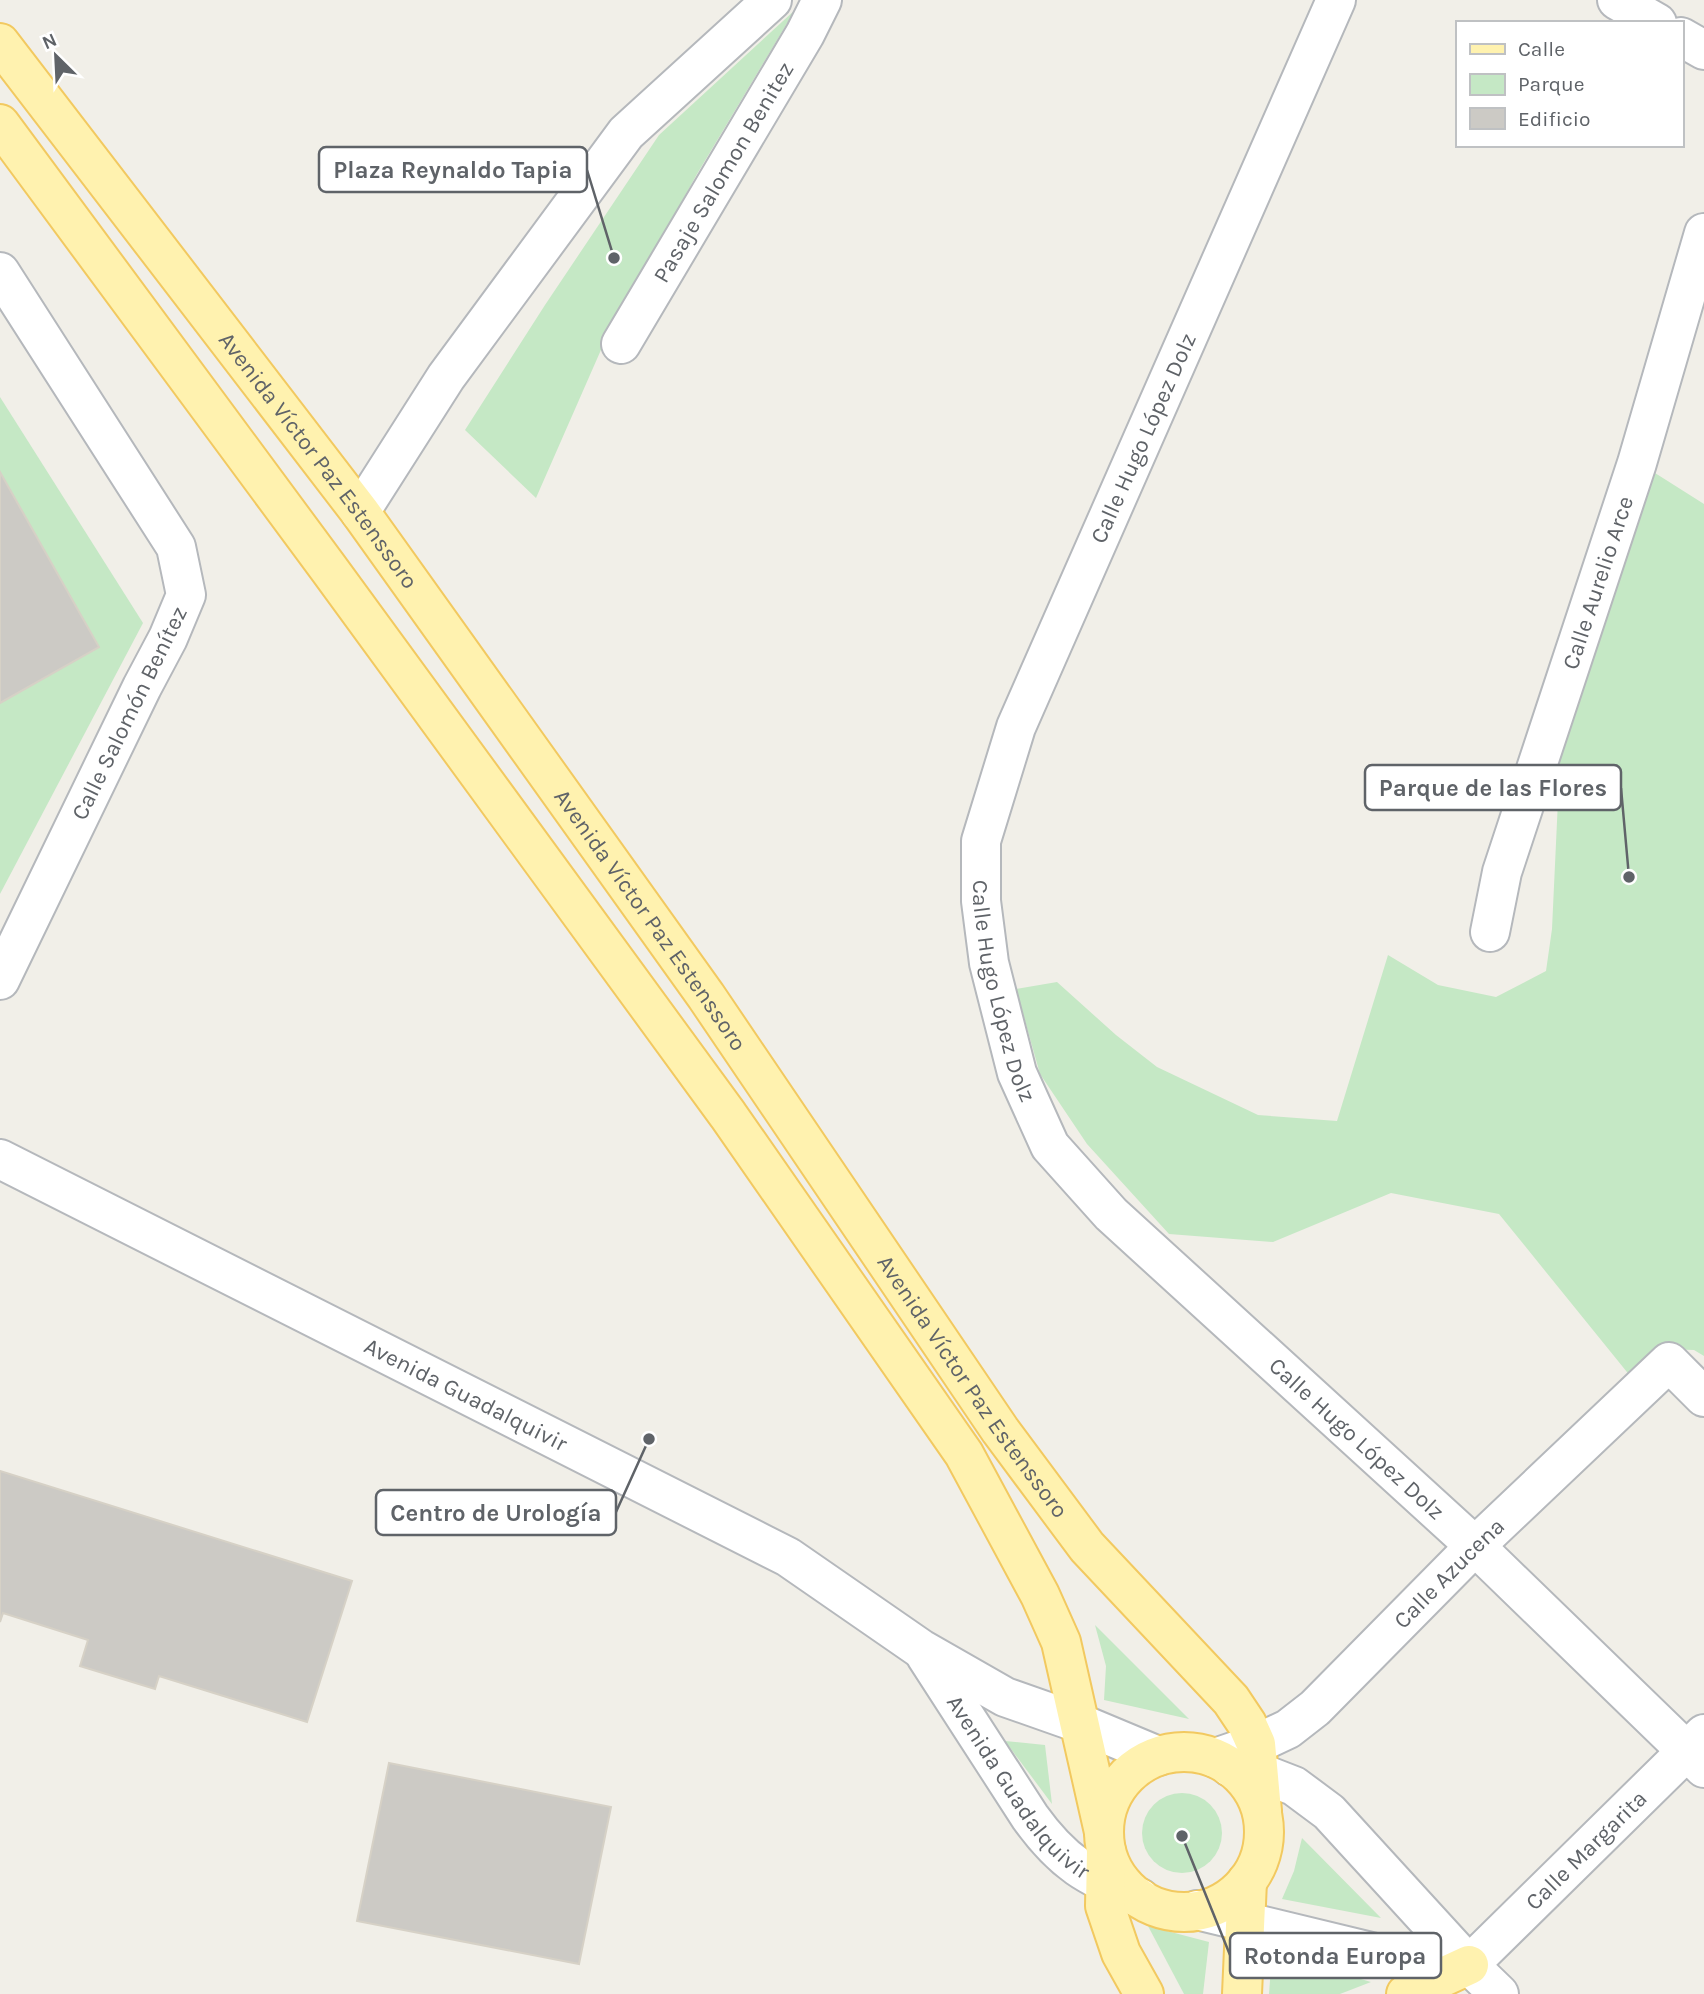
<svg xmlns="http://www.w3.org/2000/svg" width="1704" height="1994" font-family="Karla,sans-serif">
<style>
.green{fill:#c5e8c5}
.building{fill:#cccac5;stroke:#d6d1c6;stroke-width:2}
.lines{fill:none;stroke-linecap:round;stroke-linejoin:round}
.minor-casing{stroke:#b5b8bc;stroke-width:42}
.tertiary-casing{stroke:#b5b8bc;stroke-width:42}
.primary-casing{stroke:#f2c960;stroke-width:42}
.minor{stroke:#fff;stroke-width:38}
.tertiary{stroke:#fff;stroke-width:38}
.primary{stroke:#fff2af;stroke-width:38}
.labels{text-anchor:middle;stroke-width:6;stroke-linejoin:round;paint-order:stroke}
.street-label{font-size:23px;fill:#5f6368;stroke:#fff}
.leader{fill:none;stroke:#5f6368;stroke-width:2.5}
.callout-dot{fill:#5f6368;stroke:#fff;stroke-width:2.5}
.callout{fill:#fff;stroke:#5f6368;stroke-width:2.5}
.callout-label{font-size:24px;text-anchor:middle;font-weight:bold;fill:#5f6368}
</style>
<rect width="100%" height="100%" fill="#f1efe8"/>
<g class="green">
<polygon points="795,10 697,174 604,343 536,498 465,430 545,305 659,135"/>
<polygon points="0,397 143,623 0,894"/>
<polygon points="1655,473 1704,504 1704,1356 1694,1350 1664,1349 1631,1377 1499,1214 1391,1193 1273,1242 1169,1234 1087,1144 1040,1074 1016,989 1057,982 1116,1035 1157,1067 1258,1115 1337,1121 1388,955 1438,985 1496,997 1546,971 1552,929 1561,736 1600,619"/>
<polygon points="1095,1625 1189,1719 1104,1700 1106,1666"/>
<polygon points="1005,1741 1045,1745 1052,1804"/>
<circle cx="1182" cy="1833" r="40"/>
<polygon points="1302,1838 1381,1918 1282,1899 1294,1871"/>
<polygon points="1148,1926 1209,1942 1203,1994 1184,1994"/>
<polygon points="1272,1953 1371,1982 1340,1994 1269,1994"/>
</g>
<g class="building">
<polygon points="0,472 99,647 0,703"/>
<polygon points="0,1471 352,1581 307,1722 159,1676 155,1689 80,1666 88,1640 3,1613 0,1622"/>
<polygon points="389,1763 611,1807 579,1964 357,1921"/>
</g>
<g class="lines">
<g class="minor-casing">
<g id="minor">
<path id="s1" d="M 1336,0 L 1016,727 L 981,841 L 981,901 L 989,963 L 1017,1073 L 1050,1146 L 1111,1214 L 1475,1546 L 1704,1768"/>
<polyline points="0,272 176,547 186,595 168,638 142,687 0,980"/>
<path id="s2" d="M 621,344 L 805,34 L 822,0"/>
<path id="s3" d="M 1490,932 L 1502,872 L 1637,463 L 1704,233"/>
<path id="s4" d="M 0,1159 L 788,1557 L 921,1649 L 1005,1697 L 1079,1723 L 1158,1756"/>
<path id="s5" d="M 926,1656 L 1030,1817 C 1063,1863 1088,1877 1140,1898"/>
<path id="s6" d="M 1215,1758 L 1256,1744 L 1288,1729 L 1315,1708 L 1475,1546 L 1669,1362 L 1704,1397"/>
<polyline points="1230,1767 1258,1772 1294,1786 1329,1812 1469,1965 1499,1994"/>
<polyline points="1197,1910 1375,1953 1469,1965"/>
<path id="s7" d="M 1469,1965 L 1704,1734"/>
</g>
</g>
<g class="tertiary-casing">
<g id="tertiary">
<polyline points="1617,0 1657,23"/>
<polyline points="1681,37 1704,50"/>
<polyline points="360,512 446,377 626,133 772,0"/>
</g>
</g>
<g class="primary-casing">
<g id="primary">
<path id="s8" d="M 0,43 L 360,512 L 706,996 L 1000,1430 L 1087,1547 L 1231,1700 L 1247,1724 L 1256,1744 L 1262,1811"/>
<polyline points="0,124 329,569 728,1115 964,1454 1040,1595 1061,1642 1104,1832"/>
<circle cx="1184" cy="1832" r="80"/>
<polyline points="1106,1851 1105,1906 1121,1953 1144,1994"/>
<polyline points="1242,1994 1247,1881"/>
<polyline points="1406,1994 1469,1965"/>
</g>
</g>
<use href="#minor" class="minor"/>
<use href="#tertiary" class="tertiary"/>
<use href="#primary" class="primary"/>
</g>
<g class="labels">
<g class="street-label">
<text dy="8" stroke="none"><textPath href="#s2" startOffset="200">Pasaje Salomon Benitez</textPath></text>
<text transform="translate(1143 438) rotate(-66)" y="8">Calle Hugo López Dolz</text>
<text dy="8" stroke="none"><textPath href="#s8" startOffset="525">Avenida Víctor Paz Estenssoro</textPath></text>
<text dy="8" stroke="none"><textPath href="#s3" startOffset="366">Calle Aurelio Arce</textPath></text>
<text transform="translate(129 713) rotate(-64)" y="8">Calle Salomón Benítez</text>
<text dy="8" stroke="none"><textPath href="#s8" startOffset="1092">Avenida Víctor Paz Estenssoro</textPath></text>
<text dy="8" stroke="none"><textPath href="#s1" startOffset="1066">Calle Hugo López Dolz</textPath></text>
<text dy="8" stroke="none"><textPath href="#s8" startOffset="1659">Avenida Víctor Paz Estenssoro</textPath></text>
<text dy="8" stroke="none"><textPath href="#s4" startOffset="522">Avenida Guadalquivir</textPath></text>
<text dy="8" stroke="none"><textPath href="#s1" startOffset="1654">Calle Hugo López Dolz</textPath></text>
<text dy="8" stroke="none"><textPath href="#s6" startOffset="303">Calle Azucena</textPath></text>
<text dy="8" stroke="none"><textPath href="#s5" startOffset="161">Avenida Guadalquivir</textPath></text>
<text dy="8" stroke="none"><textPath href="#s7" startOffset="164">Calle Margarita</textPath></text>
</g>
</g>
<path class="leader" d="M614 258L587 170M1629 877L1621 788M649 1439L616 1512M1182 1836L1230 1955"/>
<g class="callout-dot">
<circle cx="614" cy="258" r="7"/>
<circle cx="1629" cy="877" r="7"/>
<circle cx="649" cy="1439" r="7"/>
<circle cx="1182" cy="1836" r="7"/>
</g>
<g class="callout">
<rect x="319" y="147" width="268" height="45" rx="7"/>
<rect x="1365" y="765" width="256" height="45" rx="7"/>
<rect x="376" y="1490" width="240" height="45" rx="7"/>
<rect x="1230" y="1933" width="211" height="45" rx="7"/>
</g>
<g class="callout-label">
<text x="453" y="178">Plaza Reynaldo Tapia</text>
<text x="1493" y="796">Parque de las Flores</text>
<text x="496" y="1521">Centro de Urología</text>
<text x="1335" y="1964">Rotonda Europa</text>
</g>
<rect x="1456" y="21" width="228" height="126" fill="#ffffff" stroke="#bfc1c3" stroke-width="2"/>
<rect x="1470" y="44" width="35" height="10" fill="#fff2af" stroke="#bfc1c3" stroke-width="2"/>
<text x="1518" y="56" font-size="21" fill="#5f6368">Calle</text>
<rect x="1470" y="74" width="35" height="21" fill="#c5e8c5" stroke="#bfc1c3" stroke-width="2"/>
<text x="1518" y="91" font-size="21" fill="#5f6368">Parque</text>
<rect x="1470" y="108" width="35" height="21" fill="#cccac5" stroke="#bfc1c3" stroke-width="2"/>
<text x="1518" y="126" font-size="21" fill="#5f6368">Edificio</text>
<g transform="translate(56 56) rotate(336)" stroke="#ffffff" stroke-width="5" paint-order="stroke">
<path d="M0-5L12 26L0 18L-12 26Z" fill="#5f6368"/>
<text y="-10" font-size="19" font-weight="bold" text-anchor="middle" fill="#5f6368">N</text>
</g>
</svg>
